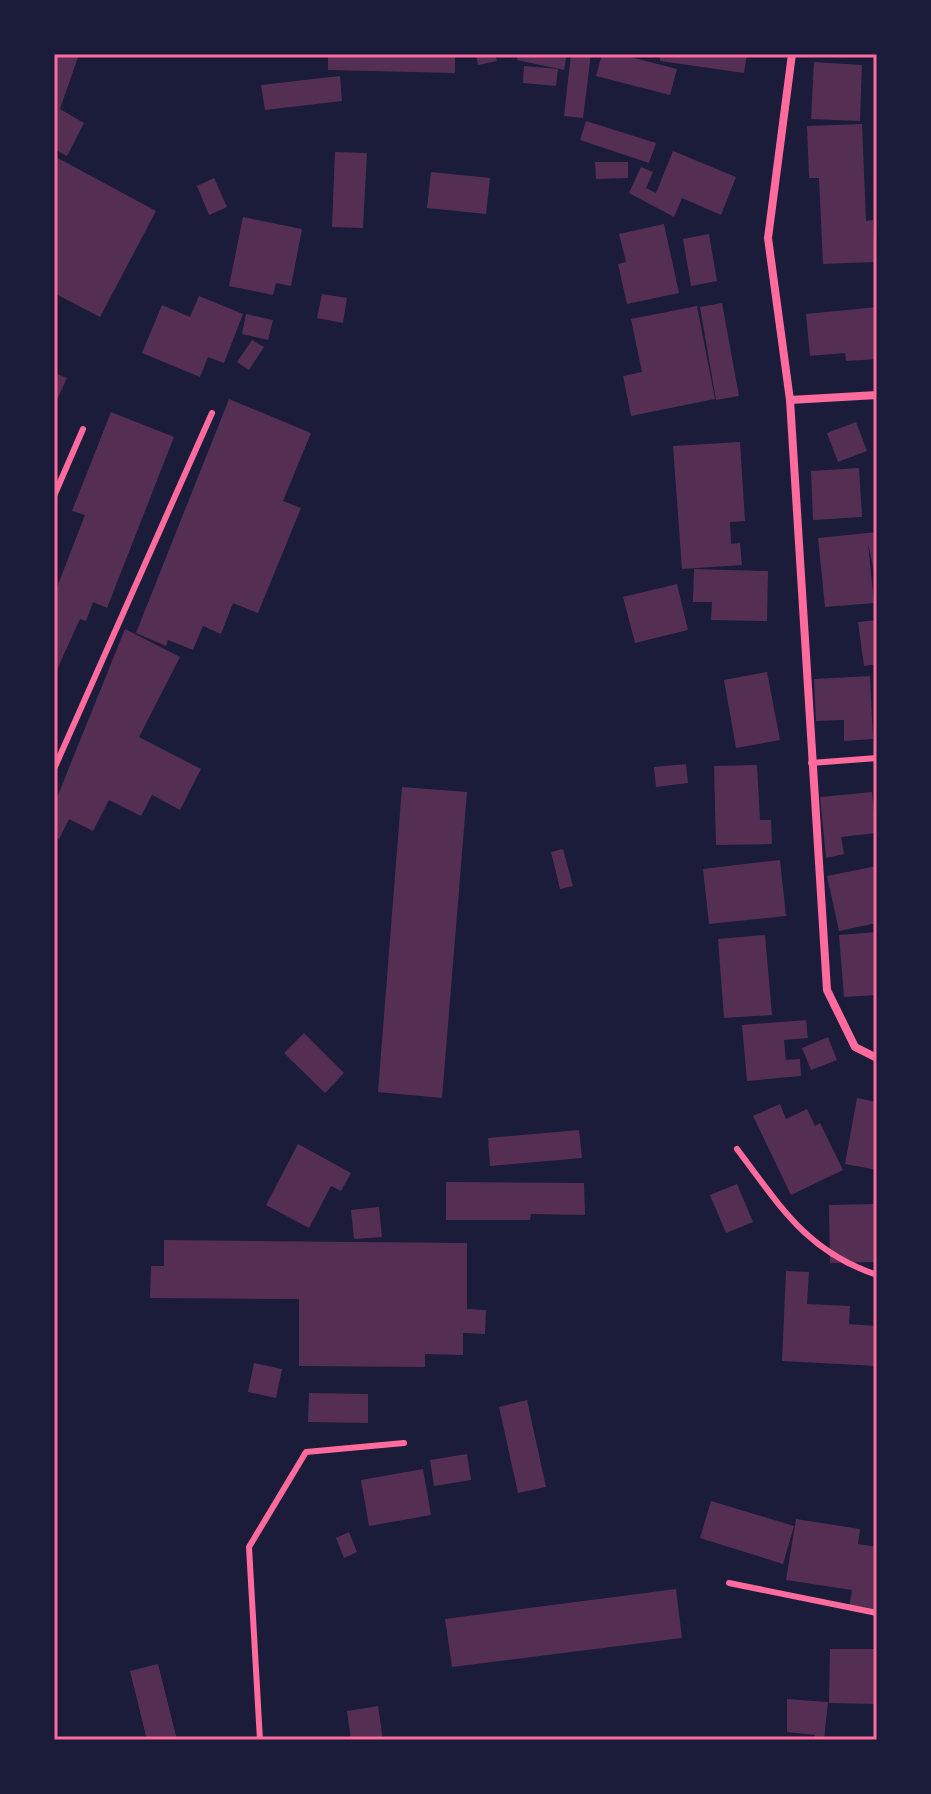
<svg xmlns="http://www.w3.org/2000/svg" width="931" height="1794" font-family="'Fira Sans Condensed',sans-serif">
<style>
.building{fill:#542f53}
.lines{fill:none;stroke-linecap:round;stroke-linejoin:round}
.service{stroke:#ff6b9d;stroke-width:6}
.minor{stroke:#ff6b9d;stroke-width:8}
.neatline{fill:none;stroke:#ff6b9d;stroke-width:3}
</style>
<rect width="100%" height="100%" fill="#1b1b3a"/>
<g class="building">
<polygon points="54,54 79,54 60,109 84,123 67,156 54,149"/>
<polygon points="328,54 455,54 455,73 328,70"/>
<polygon points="476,54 495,54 497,61 478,65"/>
<polygon points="518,54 567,54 564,70 517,60"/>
<polygon points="571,54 591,54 583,118 564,116"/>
<polygon points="602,54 619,54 677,69 670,95 596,76"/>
<polygon points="660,54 747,54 744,73 660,61"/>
<polygon points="814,62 862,65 860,121 811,119"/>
<polygon points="524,66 558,69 556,86 523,83"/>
<polygon points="340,76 342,101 265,110 261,85"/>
<polygon points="586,121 656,143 649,163 580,140"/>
<polygon points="862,124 866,221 873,220 875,262 823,264 819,178 809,178 807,126"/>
<polygon points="673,151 736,177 721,215 682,198 674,217 629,193 641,167 653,172 646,188 656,193"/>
<polygon points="335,152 367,153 363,228 332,227"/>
<polygon points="54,156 156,211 100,317 54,293"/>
<polygon points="595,162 628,162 628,178 596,179"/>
<polygon points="431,172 490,178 486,214 427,208"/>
<polygon points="214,178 227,207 209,215 197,186"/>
<polygon points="243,217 302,229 291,286 276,283 273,295 229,286"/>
<polygon points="664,224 679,293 627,304 618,264 626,262 619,234"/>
<polygon points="709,234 717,281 691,286 683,239"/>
<polygon points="322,294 347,298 343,323 317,318"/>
<polygon points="199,296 243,314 224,363 208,357 200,377 142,353 162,305 190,317"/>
<polygon points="722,303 739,396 716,400 700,307"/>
<polygon points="697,306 715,399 631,416 623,376 642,372 631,319"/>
<polygon points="877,307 877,359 846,361 845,353 810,356 806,314"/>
<polygon points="246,314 273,320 268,340 242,334"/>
<polygon points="252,340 264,347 249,370 237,362"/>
<polygon points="54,373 67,378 54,406"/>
<polygon points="229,399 311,433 283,501 301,508 258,613 233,603 221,634 203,626 193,650 168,640 166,646 136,633"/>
<polygon points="111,412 174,437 107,608 93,602 86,621 80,619 54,676 54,595 85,515 72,511"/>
<polygon points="856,422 867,451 838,462 827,433"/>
<polygon points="740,442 745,521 730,522 731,544 740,543 742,565 682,569 673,446"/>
<polygon points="859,468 862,517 813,520 811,471"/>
<polygon points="877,532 877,571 874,571 868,543 874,603 825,607 818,538"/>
<polygon points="694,569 768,571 767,621 711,620 712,602 693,602"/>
<polygon points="677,584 688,630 635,643 623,597"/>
<polygon points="877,620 877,664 864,666 858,622"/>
<polygon points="125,629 180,657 139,737 201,769 180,810 152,795 141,816 109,800 93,831 69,819 59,839 54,836 54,805"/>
<polygon points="767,672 780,740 736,748 724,680"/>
<polygon points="870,676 873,739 844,741 844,720 816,721 814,679"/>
<polygon points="686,764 688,783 656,787 654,767"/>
<polygon points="757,765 760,820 771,820 772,844 716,845 714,766"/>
<polygon points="402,787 467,792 442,1098 378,1092"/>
<polygon points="872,792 876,833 841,837 844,854 826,858 820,797"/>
<polygon points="563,849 573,886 560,889 551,852"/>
<polygon points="780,860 786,916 709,924 703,869"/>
<polygon points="877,866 877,923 839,931 827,876"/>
<polygon points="877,932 877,995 844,997 839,935"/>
<polygon points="765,935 772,1015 724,1018 718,939"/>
<polygon points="806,1020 808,1038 784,1040 786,1060 800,1059 801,1076 747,1081 742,1025"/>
<polygon points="304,1033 344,1073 325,1093 284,1053"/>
<polygon points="828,1037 837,1060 811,1070 802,1048"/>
<polygon points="857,1098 877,1102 877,1170 845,1164"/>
<polygon points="780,1104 786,1119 807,1109 815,1126 820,1123 843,1170 791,1195 753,1116"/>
<polygon points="579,1130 582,1158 490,1166 488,1138"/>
<polygon points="298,1144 351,1173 341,1191 331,1186 309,1228 266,1205"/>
<polygon points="446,1182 584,1183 585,1215 531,1214 530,1220 446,1220"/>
<polygon points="737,1184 753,1222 726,1233 710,1195"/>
<polygon points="877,1204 877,1262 830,1263 829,1205"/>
<polygon points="379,1207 382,1237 354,1239 351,1210"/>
<polygon points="164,1240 467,1243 467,1309 486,1310 485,1334 463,1333 463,1355 425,1354 425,1367 299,1366 299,1299 150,1298 151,1266 164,1266"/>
<polygon points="786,1271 809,1272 807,1304 850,1306 849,1324 877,1326 877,1366 782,1361"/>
<polygon points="254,1363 282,1369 276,1398 248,1392"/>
<polygon points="309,1393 368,1394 368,1423 308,1422"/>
<polygon points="527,1400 546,1487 518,1493 499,1407"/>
<polygon points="467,1454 471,1480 434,1486 430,1460"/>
<polygon points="423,1469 431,1515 369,1526 361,1480"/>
<polygon points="711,1501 794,1526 783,1564 700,1538"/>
<polygon points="796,1519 860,1529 858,1544 877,1547 877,1611 849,1607 852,1590 786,1580"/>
<polygon points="349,1532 357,1552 344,1558 336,1538"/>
<polygon points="676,1589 682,1638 452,1667 445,1619"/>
<polygon points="830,1649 877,1649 877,1704 829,1703"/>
<polygon points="158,1664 177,1740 147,1740 130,1671"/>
<polygon points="787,1699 828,1702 824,1740 815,1740 815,1735 787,1732"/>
<polygon points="378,1706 383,1740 351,1740 347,1711"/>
</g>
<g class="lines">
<g class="service">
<polyline points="54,496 83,429"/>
<polyline points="811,763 877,758"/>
<polyline points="54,769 212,413"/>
<path d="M 737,1149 C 781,1207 806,1251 877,1275"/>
<polyline points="729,1583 877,1613"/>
<polyline points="260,1740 249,1547 306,1452 404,1443"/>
</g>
<g class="minor">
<polyline points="792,54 768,238 790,400 827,990 855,1047 877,1058"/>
<polyline points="790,400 877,395"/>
</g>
</g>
<rect width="931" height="1794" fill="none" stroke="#1b1b3a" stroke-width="112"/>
<rect x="56" y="56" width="819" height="1682" class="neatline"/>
</svg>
